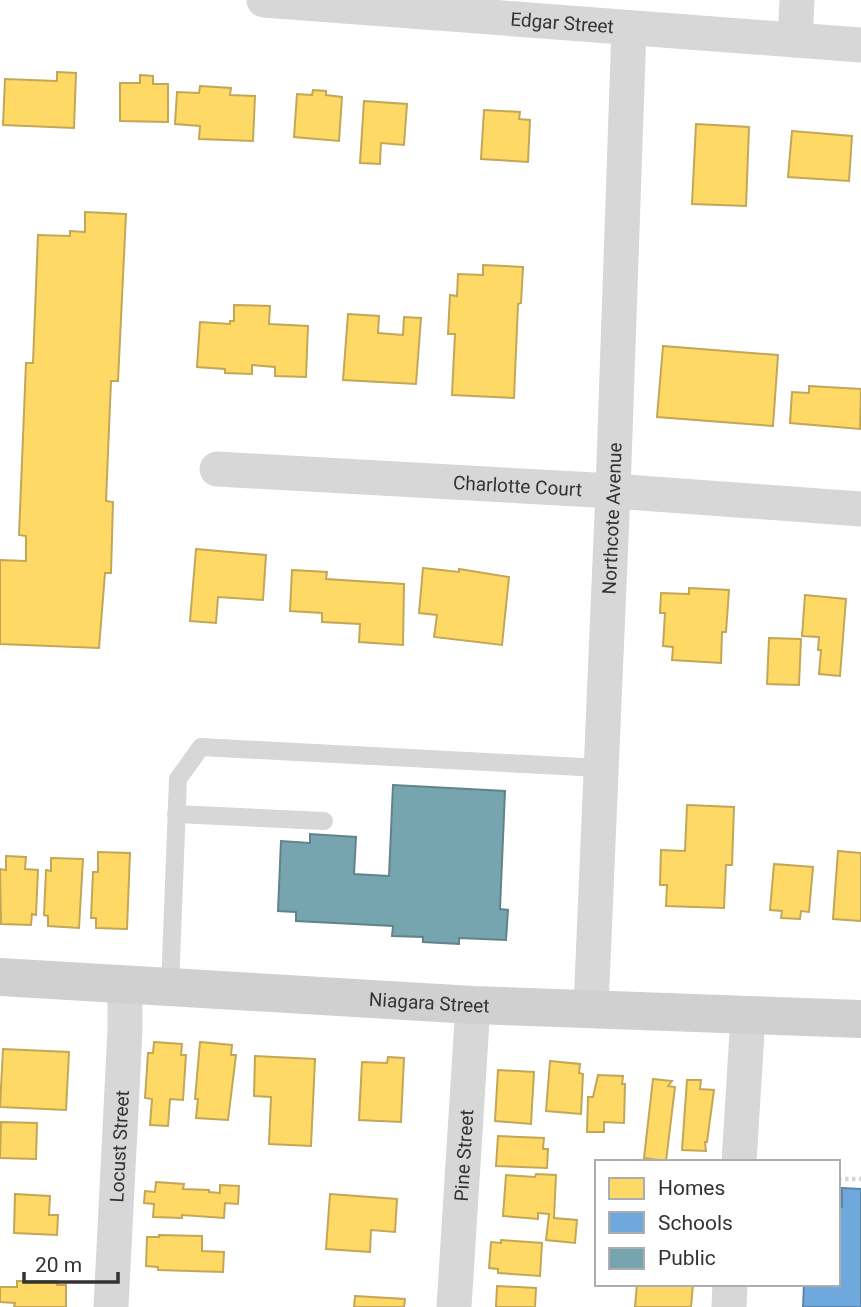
<svg xmlns="http://www.w3.org/2000/svg" width="861" height="1307" font-family="Roboto,sans-serif">
<style>
.homes{fill:#ffd966;stroke:#c2a757;stroke-width:2}
.schools{fill:#6fa8dc;stroke:#5d85a9;stroke-width:2}
.public{fill:#76a5af;stroke:#62838a;stroke-width:2}
.lines{fill:none;stroke-linecap:round;stroke-linejoin:round}
.path{stroke:#d6d6d6;stroke-width:4.5;stroke-dasharray:3.5 3.5;stroke-linecap:butt}
.lane{stroke:#d7d7d7;stroke-width:18}
.street{stroke:#d7d7d7;stroke-width:35}
.secondary{stroke:#d0d0d0;stroke-width:38}
.labels{text-anchor:middle;stroke-width:7;stroke-linejoin:round;paint-order:stroke}
.street-label{font-size:19px;fill:#333;stroke:#fff}
</style>
<rect width="100%" height="100%" fill="#fff"/>
<g class="homes">
<polygon points="57,72 76,73 74,128 3,125 5,79 57,81"/>
<polygon points="140,75 153,76 153,84 168,84 168,122 120,121 120,83 140,83"/>
<polygon points="200,86 231,88 230,95 255,96 253,141 199,139 200,126 175,124 177,92 199,93"/>
<polygon points="313,90 326,91 326,95 342,97 339,141 294,137 297,94 312,95"/>
<polygon points="364,101 407,104 404,145 381,143 380,164 360,163"/>
<polygon points="484,110 520,112 519,119 530,120 528,162 481,159"/>
<polygon points="696,124 749,127 746,206 692,204"/>
<polygon points="792,131 852,136 849,181 788,177"/>
<polygon points="85,212 126,214 118,381 111,381 106,501 113,502 111,573 105,573 99,648 0,644 0,560 26,561 26,536 19,535 26,363 33,363 38,235 70,236 70,231 85,232"/>
<polygon points="483,265 523,267 521,303 518,304 514,398 452,395 455,334 448,334 450,295 457,296 458,274 483,275"/>
<polygon points="234,305 270,306 269,324 308,326 306,377 275,376 275,367 252,365 252,374 225,373 225,369 197,367 200,322 230,324 230,321 234,321"/>
<polygon points="348,314 379,316 378,333 403,335 404,317 421,318 416,384 343,380"/>
<polygon points="663,346 778,355 773,426 657,417"/>
<polygon points="809,386 861,389 860,429 790,423 792,392 809,393"/>
<polygon points="196,549 266,555 263,600 218,597 216,623 190,621"/>
<polygon points="423,568 459,572 459,569 509,577 502,645 434,637 437,615 419,613"/>
<polygon points="292,570 327,572 326,579 404,584 403,645 359,642 360,624 322,622 322,613 290,611"/>
<polygon points="689,588 729,590 726,632 722,632 721,663 672,660 673,647 663,646 665,613 660,613 661,593 689,594"/>
<polygon points="805,595 846,599 840,676 819,674 821,650 818,650 819,637 802,636"/>
<polygon points="769,638 801,639 799,685 767,684"/>
<polygon points="687,805 734,807 732,865 726,865 724,908 666,906 667,885 660,885 661,850 685,851"/>
<polygon points="838,851 861,853 861,921 833,919"/>
<polygon points="98,852 130,853 127,929 96,928 96,918 91,918 93,872 98,872"/>
<polygon points="6,856 26,857 25,869 38,870 36,915 32,914 31,925 1,924 0,869 6,870"/>
<polygon points="51,858 83,859 79,928 48,926 48,916 44,915 46,870 51,871"/>
<polygon points="774,864 813,867 809,912 801,911 800,919 781,918 782,911 770,910"/>
<polygon points="154,1042 182,1044 181,1055 186,1055 183,1100 170,1099 168,1126 150,1125 152,1099 145,1098 148,1053 153,1053"/>
<polygon points="200,1042 232,1045 231,1055 236,1055 228,1120 196,1118 198,1099 195,1099"/>
<polygon points="3,1049 69,1052 66,1110 0,1107"/>
<polygon points="255,1056 315,1059 311,1146 269,1144 271,1097 254,1096"/>
<polygon points="388,1057 404,1058 401,1122 359,1120 362,1062 387,1063"/>
<polygon points="550,1061 580,1064 579,1073 583,1074 581,1114 546,1111"/>
<polygon points="498,1070 534,1072 531,1124 495,1121"/>
<polygon points="598,1075 623,1076 622,1084 625,1084 624,1123 604,1122 604,1132 587,1132 588,1097 593,1097"/>
<polygon points="653,1079 672,1081 668,1086 675,1087 666,1161 644,1158"/>
<polygon points="687,1080 701,1080 700,1089 714,1090 707,1142 705,1142 706,1151 682,1150"/>
<polygon points="1,1122 37,1123 36,1159 0,1158"/>
<polygon points="498,1136 544,1138 543,1149 548,1149 547,1168 496,1166"/>
<polygon points="536,1174 556,1175 554,1218 577,1220 575,1243 546,1240 549,1214 538,1213 538,1219 503,1216 506,1175 535,1177"/>
<polygon points="156,1182 184,1184 183,1189 209,1190 209,1192 220,1193 220,1185 239,1186 238,1204 225,1203 224,1218 182,1215 182,1218 153,1217 154,1204 144,1203 145,1191 155,1192"/>
<polygon points="15,1194 50,1196 49,1215 58,1215 57,1235 14,1233"/>
<polygon points="330,1194 397,1199 395,1232 371,1230 370,1252 326,1249"/>
<polygon points="159,1235 202,1236 202,1251 224,1252 223,1272 158,1270 158,1267 146,1266 147,1237 159,1237"/>
<polygon points="501,1240 542,1243 540,1276 498,1273 498,1269 489,1268 491,1242 501,1243"/>
<polygon points="17,1281 57,1281 57,1285 66,1285 66,1307 14,1307 15,1303 0,1302 0,1287 17,1287"/>
<polygon points="637,1284 693,1284 691,1307 635,1307"/>
<polygon points="497,1286 536,1288 535,1307 496,1307"/>
<polygon points="355,1296 405,1299 404,1307 354,1307"/>
</g>
<polygon class="schools" points="842,1188 861,1189 861,1307 803,1307 804,1284 838,1284 838,1207 842,1207"/>
<polygon class="public" points="393,785 505,791 500,909 508,910 506,940 459,938 459,944 423,942 423,937 392,936 393,926 296,921 296,912 278,911 281,841 310,843 310,834 356,837 354,874 389,876"/>
<g class="lines">
<polyline class="path" points="838,1179 861,1179"/>
<g class="lane">
<polyline points="176,814 324,821"/>
<polyline points="170,987 178,779 201,747 601,768"/>
</g>
<g class="street">
<path id="s1" d="M 264,0 L 861,45"/>
<polyline points="795,40 797,0"/>
<path id="s2" d="M 217,469 L 613,491 L 861,509"/>
<path id="s3" d="M 591,1008 L 613,491 L 629,28"/>
<polyline points="739,1162 748,1016"/>
<path id="s4" d="M 111,1307 L 125,1030 L 125,984"/>
<path id="s5" d="M 454,1307 L 473,1005"/>
<polyline points="729,1307 730,1284"/>
</g>
<path class="secondary" id="s6" d="M 0,977 L 473,1005 L 861,1019"/>
</g>
<g class="labels">
<g class="street-label">
<text dy="7" stroke="none"><textPath href="#s1" startOffset="299">Edgar Street</textPath></text>
<text dy="7" stroke="none"><textPath href="#s2" startOffset="301">Charlotte Court</textPath></text>
<text dy="7" stroke="none"><textPath href="#s3" startOffset="490">Northcote Avenue</textPath></text>
<text dy="7" stroke="none"><textPath href="#s6" startOffset="430">Niagara Street</textPath></text>
<text dy="7" stroke="none"><textPath href="#s4" startOffset="161">Locust Street</textPath></text>
<text dy="7" stroke="none"><textPath href="#s5" startOffset="152">Pine Street</textPath></text>
</g>
</g>
<rect x="595" y="1160" width="245" height="126" fill="#ffffff" stroke="#adadad" stroke-width="2"/>
<rect x="609" y="1178" width="35" height="21" fill="#ffd966" stroke="#adadad" stroke-width="2"/>
<text x="658" y="1195" font-size="21" fill="#333333">Homes</text>
<rect x="609" y="1212" width="35" height="21" fill="#6fa8dc" stroke="#adadad" stroke-width="2"/>
<text x="658" y="1230" font-size="21" fill="#333333">Schools</text>
<rect x="609" y="1248" width="35" height="21" fill="#76a5af" stroke="#adadad" stroke-width="2"/>
<text x="658" y="1265" font-size="21" fill="#333333">Public</text>
<path d="M24 1272v10h94v-10" fill="none" stroke="#333333" stroke-width="3.5"/>
<text x="35" y="1272" font-size="21" fill="#333333" stroke="#ffffff" stroke-width="5" paint-order="stroke">20 m</text>
</svg>
